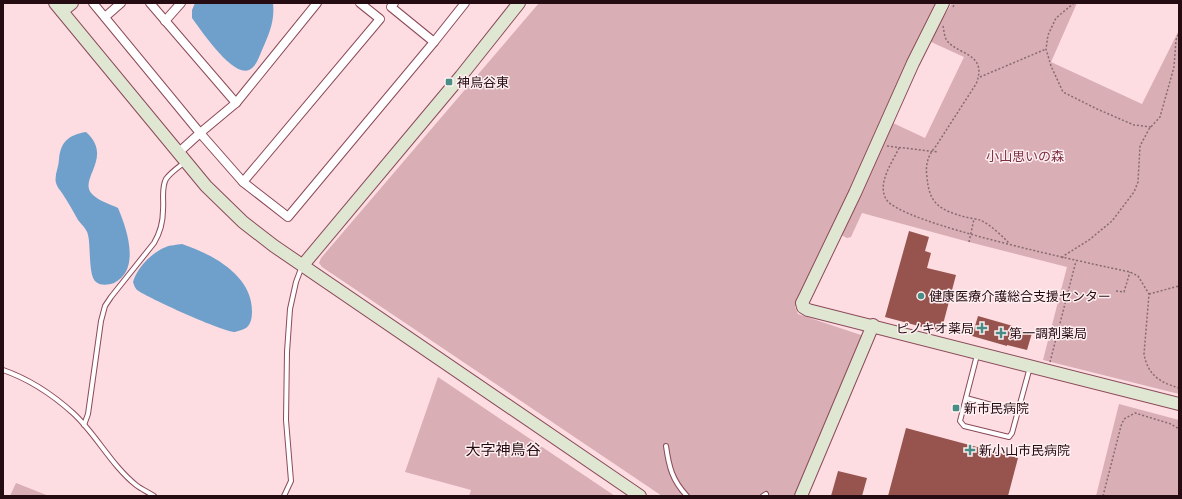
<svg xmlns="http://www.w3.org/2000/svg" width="1182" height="499" font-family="'Space Grotesk','Noto Sans JP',sans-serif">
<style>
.green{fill:#d9aeb5}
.water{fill:#6fa0cb}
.building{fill:#97544e}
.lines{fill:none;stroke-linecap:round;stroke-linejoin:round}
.lane-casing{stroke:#8b4a59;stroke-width:6}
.street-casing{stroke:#8b4a59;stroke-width:10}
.secondary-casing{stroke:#8b4a59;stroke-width:14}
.path{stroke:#876b71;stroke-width:1.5;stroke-dasharray:2 2;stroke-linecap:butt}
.lane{stroke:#fff;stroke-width:4}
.street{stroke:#fff;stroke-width:8}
.secondary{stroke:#dfe7d3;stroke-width:12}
.poi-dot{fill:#488e86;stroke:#ffeff1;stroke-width:1.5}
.labels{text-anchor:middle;stroke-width:3;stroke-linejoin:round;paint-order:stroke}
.poi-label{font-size:13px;fill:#250b12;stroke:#ffeff1;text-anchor:start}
.park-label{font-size:13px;fill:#7e2e44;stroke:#ffeff1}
.quarter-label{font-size:15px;fill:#250b12;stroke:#ffeff1}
</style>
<rect width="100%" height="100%" fill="#fddde2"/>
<g class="green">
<polygon points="539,3 937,3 795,307 798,314 864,336 794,496 662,496 322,267 319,263 321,258"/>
<polygon points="952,3 1077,3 1051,62 1142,104 1179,30 1179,394 1043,360 1067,267 969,242 862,213 851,237 847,238 839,234 893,123 925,138 964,57 929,41"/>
<polygon points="438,377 615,496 469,496 471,490 405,472"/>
<polygon points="1119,404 1179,420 1179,496 1096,496"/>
<polygon points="16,483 49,496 10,496"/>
</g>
<g class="water">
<path d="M 195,3 L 273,3 C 275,21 269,34 262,50 C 259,57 256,67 249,70 C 232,77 201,30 192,18 L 192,10 Z"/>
<path d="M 86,132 C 115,158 76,180 93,195 C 99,201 110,204 118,208 C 127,229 141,270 114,283 C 108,285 101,286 96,282 C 88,276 91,246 88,235 C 87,229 81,224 78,220 C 73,211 68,202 62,193 C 60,190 57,187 56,183 C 54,175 59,167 59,159 C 61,141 69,135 86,132 Z"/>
<path d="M 182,244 C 212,254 252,275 252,311 C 252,318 251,326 244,329 C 242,330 238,331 235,332 C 223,332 148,298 137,290 C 135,288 134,285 133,282 C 137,268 152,252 166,247 C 170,245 177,245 182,244 Z"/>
</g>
<g class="building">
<polygon points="909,231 929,237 925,251 931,253 927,268 956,275 941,332 885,317"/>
<polygon points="978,316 1013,326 1012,328 1032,333 1027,350 1007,345 1007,346 972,336"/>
<polygon points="906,428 1018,458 1008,496 888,496"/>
<polygon points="838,471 867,478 862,496 831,496"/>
</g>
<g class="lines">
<g class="lane-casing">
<g id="lane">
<polyline points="977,355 960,421 964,426 1009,437 1012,433 1030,367"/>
<path d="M 3,370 C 29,379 53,395 73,413 C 96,434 111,465 136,485 C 141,489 148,492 154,496"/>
<polyline points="966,398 1018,412"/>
<path d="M 84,425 L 88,414 L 101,321 L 105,306 L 111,297 L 154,243 C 160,233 163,222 163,210 C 164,200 161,188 166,179 C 171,172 179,167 185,162"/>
<path d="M 666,446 C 669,467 672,480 687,496"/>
<polyline points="284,496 291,481 286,420 287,352 290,309 296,282 302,266"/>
<polyline points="763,496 766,494"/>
</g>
</g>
<g class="street-casing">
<g id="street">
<polyline points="93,3 200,133 243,182 288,217 434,42 465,3"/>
<polyline points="150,3 236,103"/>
<polyline points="394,3 391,7 434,42"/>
<polyline points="105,17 121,3"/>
<polyline points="165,21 181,3"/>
<polyline points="178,153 200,133 236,103 317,3"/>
<polyline points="243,182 380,19 360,3"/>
</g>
</g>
<g class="secondary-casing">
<g id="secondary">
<polyline points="55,3 206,186 243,222 274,246 640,496"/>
<polyline points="943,3 913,63 855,193 805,297 802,303 803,307 808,310 1179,404"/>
<polyline points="62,11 72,3"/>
<polyline points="303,265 461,76 519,3"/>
<polyline points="801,496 873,325"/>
</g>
</g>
<g class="path">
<polyline points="1074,3 1056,18 1048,35 1046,49 1051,66 1063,92 1097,109 1134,125 1151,127"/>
<polyline points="953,7 955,3"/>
<path d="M 943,26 C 944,30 944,35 946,39 C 955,55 989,52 976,84 L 936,146 C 928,155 925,165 927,177 C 929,204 940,210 965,217 C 970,218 976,219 980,220 C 991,225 1001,235 1009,243"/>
<polyline points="980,77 1046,49"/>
<polyline points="887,146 938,152"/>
<path d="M 899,148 C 892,163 877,183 886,199 C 900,224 1093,264 1130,272 L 1138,276 L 1149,294 L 1144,354 C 1148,375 1159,382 1179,388"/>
<polyline points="969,242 974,219"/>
<polyline points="1062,258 1065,255 1089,240 1112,221 1134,192 1138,182 1140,146 1149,129 1160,117 1174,67 1176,40 1179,33"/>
<polyline points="1116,291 1124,292 1130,272"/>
<polyline points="1149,294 1179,286"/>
<polyline points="1050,362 1076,261"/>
<polyline points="1103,496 1121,426 1124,419 1135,413 1171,424 1179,429"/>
</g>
<use href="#lane" class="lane"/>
<use href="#street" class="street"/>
<use href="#secondary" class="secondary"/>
</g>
<g class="poi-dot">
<rect x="445" y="78" width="8" height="8" rx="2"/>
<circle cx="921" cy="296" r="4"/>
<path d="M980 322h4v4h4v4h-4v4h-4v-4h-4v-4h4z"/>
<path d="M999 327h4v4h4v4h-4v4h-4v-4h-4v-4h4z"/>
<rect x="952" y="404" width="8" height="8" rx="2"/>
<path d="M968 444h4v4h4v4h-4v4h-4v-4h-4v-4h4z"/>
</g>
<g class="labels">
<g class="poi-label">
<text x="457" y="87">神鳥谷東</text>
<text x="929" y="301">健康医療介護総合支援センター</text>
<text x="974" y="333" text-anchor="end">ピノキオ薬局</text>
<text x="1009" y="338">第一調剤薬局</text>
<text x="964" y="413">新市民病院</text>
<text x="979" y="455">新小山市民病院</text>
</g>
<g class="park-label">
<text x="1025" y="161">小山思いの森</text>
</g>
<g class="quarter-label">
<text x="503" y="455">大字神鳥谷</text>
</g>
</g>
<rect width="1182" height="499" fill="none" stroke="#250b12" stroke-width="8"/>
</svg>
